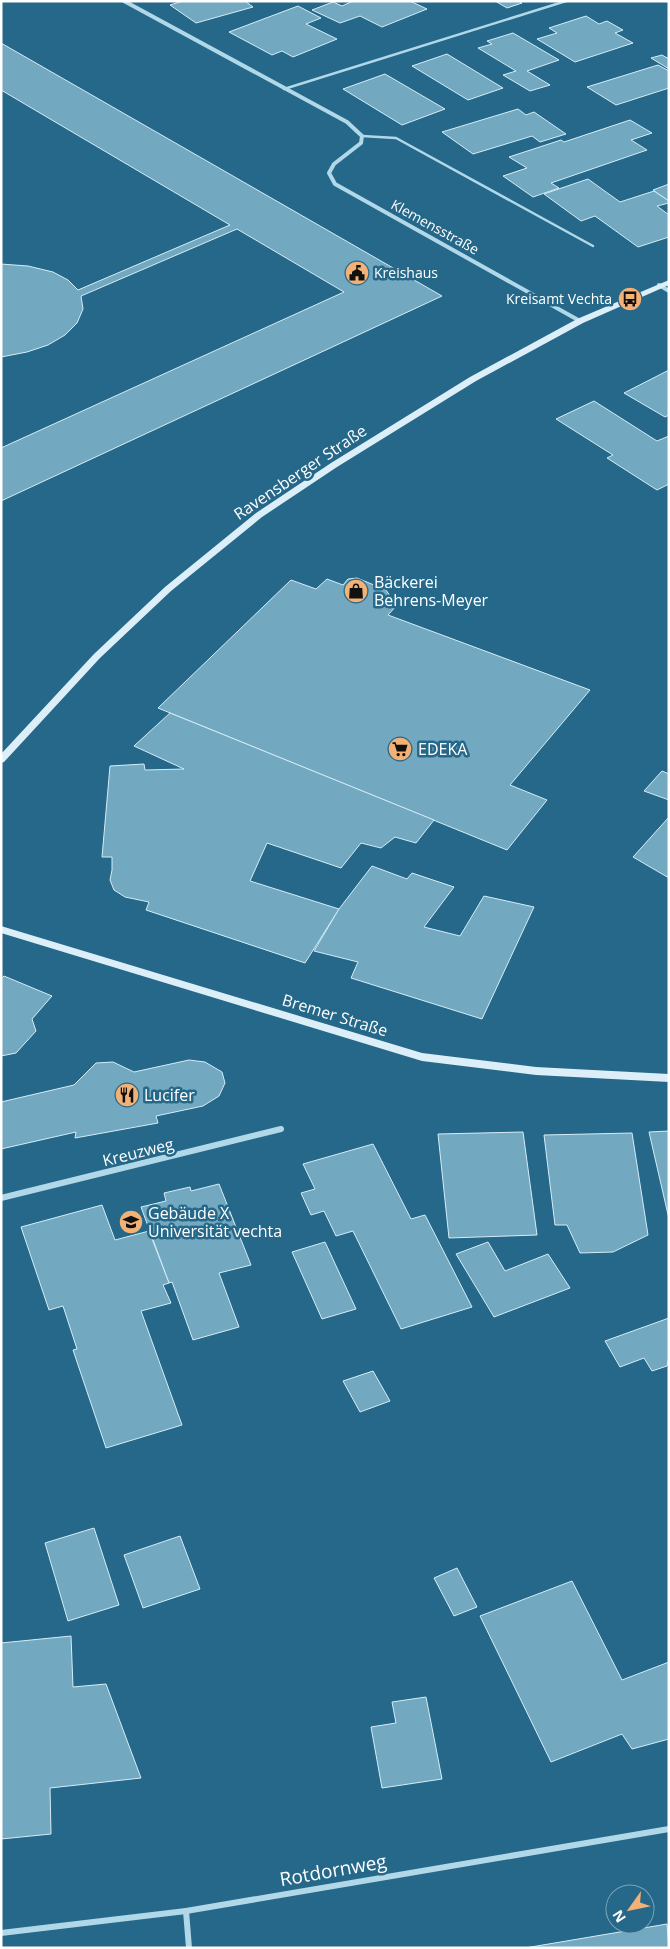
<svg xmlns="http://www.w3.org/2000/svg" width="670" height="1949" font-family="'Open Sans',sans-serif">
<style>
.building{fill:#72a8c0;stroke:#d5edf7}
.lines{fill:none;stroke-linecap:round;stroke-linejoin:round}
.lane{stroke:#b1d8e9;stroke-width:2.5}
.street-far1{stroke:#b1d8e9;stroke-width:4}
.street{stroke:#b1d8e9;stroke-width:6}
.secondary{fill:#dceef8;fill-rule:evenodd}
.labels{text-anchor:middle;stroke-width:5;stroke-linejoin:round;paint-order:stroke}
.far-street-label{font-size:14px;fill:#fff;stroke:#256889}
.far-poi-label{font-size:14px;fill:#fff;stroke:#256889;text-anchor:start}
.street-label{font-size:16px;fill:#fff;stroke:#256889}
.poi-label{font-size:16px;fill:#fff;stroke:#256889;text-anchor:start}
.near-street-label{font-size:19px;fill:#fff;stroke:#256889}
</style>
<rect width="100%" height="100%" fill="#256889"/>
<g class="building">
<polygon points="183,1 245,1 253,7 196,23 170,5"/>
<polygon points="353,1 410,1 427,9 382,27 360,16 340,23 312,10 333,2 342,6"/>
<polygon points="495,1 519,1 522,3 507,8"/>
<polygon points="298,6 321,18 306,24 337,39 293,57 282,51 272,55 229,32"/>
<polygon points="586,16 599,24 607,21 623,30 615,33 633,43 575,62 537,39 557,33 549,28"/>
<polygon points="513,33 559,60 527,71 550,85 530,91 503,75 516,71 478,48 492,44 487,41"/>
<polygon points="1,43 219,168 442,296 1,501 1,448 344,292 237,229 81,296 83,309 77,323 65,335 48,345 27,352 1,357 1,264 28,266 53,272 68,280 78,290 230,225 1,90"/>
<polygon points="447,54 503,88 468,100 412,66"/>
<polygon points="662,55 669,59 669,69 651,58"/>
<polygon points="658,65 669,71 669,88 616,105 587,87"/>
<polygon points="385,74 445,109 402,125 343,89"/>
<polygon points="518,109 526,115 534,112 566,134 540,142 532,136 473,154 442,132"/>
<polygon points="630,120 652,133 631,140 647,150 551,183 559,188 533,197 503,176 527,168 509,157 561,140 564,142"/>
<polygon points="588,179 620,202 654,191 669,201 669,203 657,206 669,215 669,237 638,247 595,216 581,221 544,194"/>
<polygon points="669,184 669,201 653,190"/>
<polygon points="669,370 669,415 665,417 624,393"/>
<polygon points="594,401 657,441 669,436 669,484 657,490 607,458 613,455 556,419"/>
<polygon points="357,578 386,590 390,596 385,601 397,605 388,615 590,690 510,785 547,800 507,850 158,708 291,580 316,589 327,579 343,585 348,579"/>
<polygon points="170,713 434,820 416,843 395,837 381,848 361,843 341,868 267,843 250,881 339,909 305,963 146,910 149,902 125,897 114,890 110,880 112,870 112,857 102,857 110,766 144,764 145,770 184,769 134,746"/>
<polygon points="662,771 669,774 669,800 644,791"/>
<polygon points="669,817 669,878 633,857"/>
<polygon points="372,866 407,879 412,873 454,887 424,927 460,936 484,896 534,907 482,1019 351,978 358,962 314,951 339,909"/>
<polygon points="4,976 52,996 32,1019 36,1031 16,1053 1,1056 1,979"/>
<polygon points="189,1060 205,1062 222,1072 225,1083 219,1096 203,1106 156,1116 158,1123 75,1138 76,1132 1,1149 1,1102 74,1085 96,1063 113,1062 134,1072"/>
<polygon points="669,1131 669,1219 649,1132"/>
<polygon points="523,1132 537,1235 449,1238 438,1134"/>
<polygon points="632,1133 648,1235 613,1252 580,1253 567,1225 555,1225 544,1135"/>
<polygon points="373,1144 411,1219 425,1215 472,1307 401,1329 353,1231 336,1236 324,1211 311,1215 301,1193 315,1189 303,1164"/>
<polygon points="219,1184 251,1265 219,1273 239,1327 193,1340 172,1282 169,1283 141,1207 166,1201 164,1193 190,1187 191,1191"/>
<polygon points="102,1205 115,1240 149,1231 169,1283 163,1285 171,1303 141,1311 182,1425 106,1448 73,1350 77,1349 63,1306 49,1310 21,1227"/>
<polygon points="325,1242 356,1309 322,1319 292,1252"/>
<polygon points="488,1242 505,1271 548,1254 570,1288 494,1317 456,1254"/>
<polygon points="669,1318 669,1357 667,1366 652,1371 644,1358 620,1367 605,1341"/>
<polygon points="373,1371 390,1401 360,1412 343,1381"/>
<polygon points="94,1528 119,1605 68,1621 45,1543"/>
<polygon points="180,1536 200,1589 143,1608 124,1555"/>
<polygon points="457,1568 477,1607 454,1616 434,1578"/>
<polygon points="572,1581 622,1680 669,1662 669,1739 632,1749 622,1734 551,1762 480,1616"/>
<polygon points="71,1636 73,1687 106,1684 141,1778 50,1788 51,1834 1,1839 1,1643"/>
<polygon points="426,1697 442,1779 382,1788 371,1727 396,1723 392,1702"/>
<polygon points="667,1924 669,1948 525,1948"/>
</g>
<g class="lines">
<g class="lane">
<polyline points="284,89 566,1"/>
<polyline points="362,136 396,138 593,246"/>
</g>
<g class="street-far1">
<polyline points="124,1 347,122 362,136 361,143 334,164 329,173 335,184 580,321"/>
<polyline points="659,285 669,291"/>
</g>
<g class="street">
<polyline points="1,1198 281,1129"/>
<polyline points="186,1911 189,1948"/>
<polyline points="1,1933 186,1911 669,1829"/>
</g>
<g class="secondary">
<polygon points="669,280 669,285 583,323 476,381 337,467 262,517 171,591 100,658 4,762 1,763 1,754 94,654 165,587 256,513 331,463 470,377 577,319"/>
<polygon points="1,926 422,1053 536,1067 669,1074 669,1082 536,1075 422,1061 1,933"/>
</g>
</g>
<defs>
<g id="civic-disc" transform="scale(1.25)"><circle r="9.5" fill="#f3b175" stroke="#256889"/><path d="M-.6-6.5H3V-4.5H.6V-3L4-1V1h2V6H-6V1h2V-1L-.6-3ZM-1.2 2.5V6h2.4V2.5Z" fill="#111"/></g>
<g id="bus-disc" transform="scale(1.25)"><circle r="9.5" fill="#f3b175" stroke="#256889"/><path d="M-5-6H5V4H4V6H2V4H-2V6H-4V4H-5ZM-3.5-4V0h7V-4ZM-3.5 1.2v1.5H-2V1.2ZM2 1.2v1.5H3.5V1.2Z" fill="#111"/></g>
<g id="shop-disc" transform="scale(1.25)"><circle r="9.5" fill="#f3b175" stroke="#256889"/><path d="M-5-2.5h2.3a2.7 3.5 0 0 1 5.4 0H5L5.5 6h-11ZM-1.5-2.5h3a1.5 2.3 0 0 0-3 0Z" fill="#111"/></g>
<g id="supermarket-disc" transform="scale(1.25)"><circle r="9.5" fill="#f3b175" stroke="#256889"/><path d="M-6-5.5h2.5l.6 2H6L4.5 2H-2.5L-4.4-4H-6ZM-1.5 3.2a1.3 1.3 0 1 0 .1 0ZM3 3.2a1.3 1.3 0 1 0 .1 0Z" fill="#111"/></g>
<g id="restaurant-disc" transform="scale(1.25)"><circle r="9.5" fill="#f3b175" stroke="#256889"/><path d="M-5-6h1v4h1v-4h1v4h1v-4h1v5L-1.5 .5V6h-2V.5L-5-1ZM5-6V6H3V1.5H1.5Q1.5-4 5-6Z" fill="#111"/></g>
<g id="university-disc" transform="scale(1.25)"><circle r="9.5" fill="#f3b175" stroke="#256889"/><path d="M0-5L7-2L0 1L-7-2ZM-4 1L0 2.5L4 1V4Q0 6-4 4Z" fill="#111"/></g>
</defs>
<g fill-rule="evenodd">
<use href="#civic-disc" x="357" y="273"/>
<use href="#bus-disc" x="630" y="299"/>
<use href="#shop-disc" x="356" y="591"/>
<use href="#supermarket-disc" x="400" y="749"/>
<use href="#restaurant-disc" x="127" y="1095"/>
<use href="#university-disc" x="131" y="1222"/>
</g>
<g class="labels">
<g class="far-street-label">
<text transform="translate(435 227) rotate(29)" y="5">Klemensstraße</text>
</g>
<g class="far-poi-label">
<text x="374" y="278">Kreishaus</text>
<text x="612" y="304" text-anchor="end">Kreisamt Vechta</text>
</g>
<g class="street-label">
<text transform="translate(300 472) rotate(-34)" y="6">Ravensberger Straße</text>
<text transform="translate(335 1015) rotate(17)" y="6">Bremer Straße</text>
<text transform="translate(138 1152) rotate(-14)" y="6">Kreuzweg</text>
</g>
<g class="poi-label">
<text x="374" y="588">Bäckerei<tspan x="374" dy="18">Behrens-Meyer</tspan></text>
<text x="418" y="755">EDEKA</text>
<text x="144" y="1101">Lucifer</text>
<text x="148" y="1219">Gebäude X<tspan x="148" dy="18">Universität vechta</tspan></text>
</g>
<g class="near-street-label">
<text transform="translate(333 1870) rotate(-10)" y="7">Rotdornweg</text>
</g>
</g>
<rect width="670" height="1949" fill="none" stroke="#ffffff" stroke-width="5"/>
<g transform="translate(630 1909) rotate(237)"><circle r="24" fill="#256889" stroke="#7ca4b8"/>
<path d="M0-4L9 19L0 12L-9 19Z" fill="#f3b175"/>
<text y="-8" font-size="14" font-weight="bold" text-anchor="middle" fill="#ffffff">N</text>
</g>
</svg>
